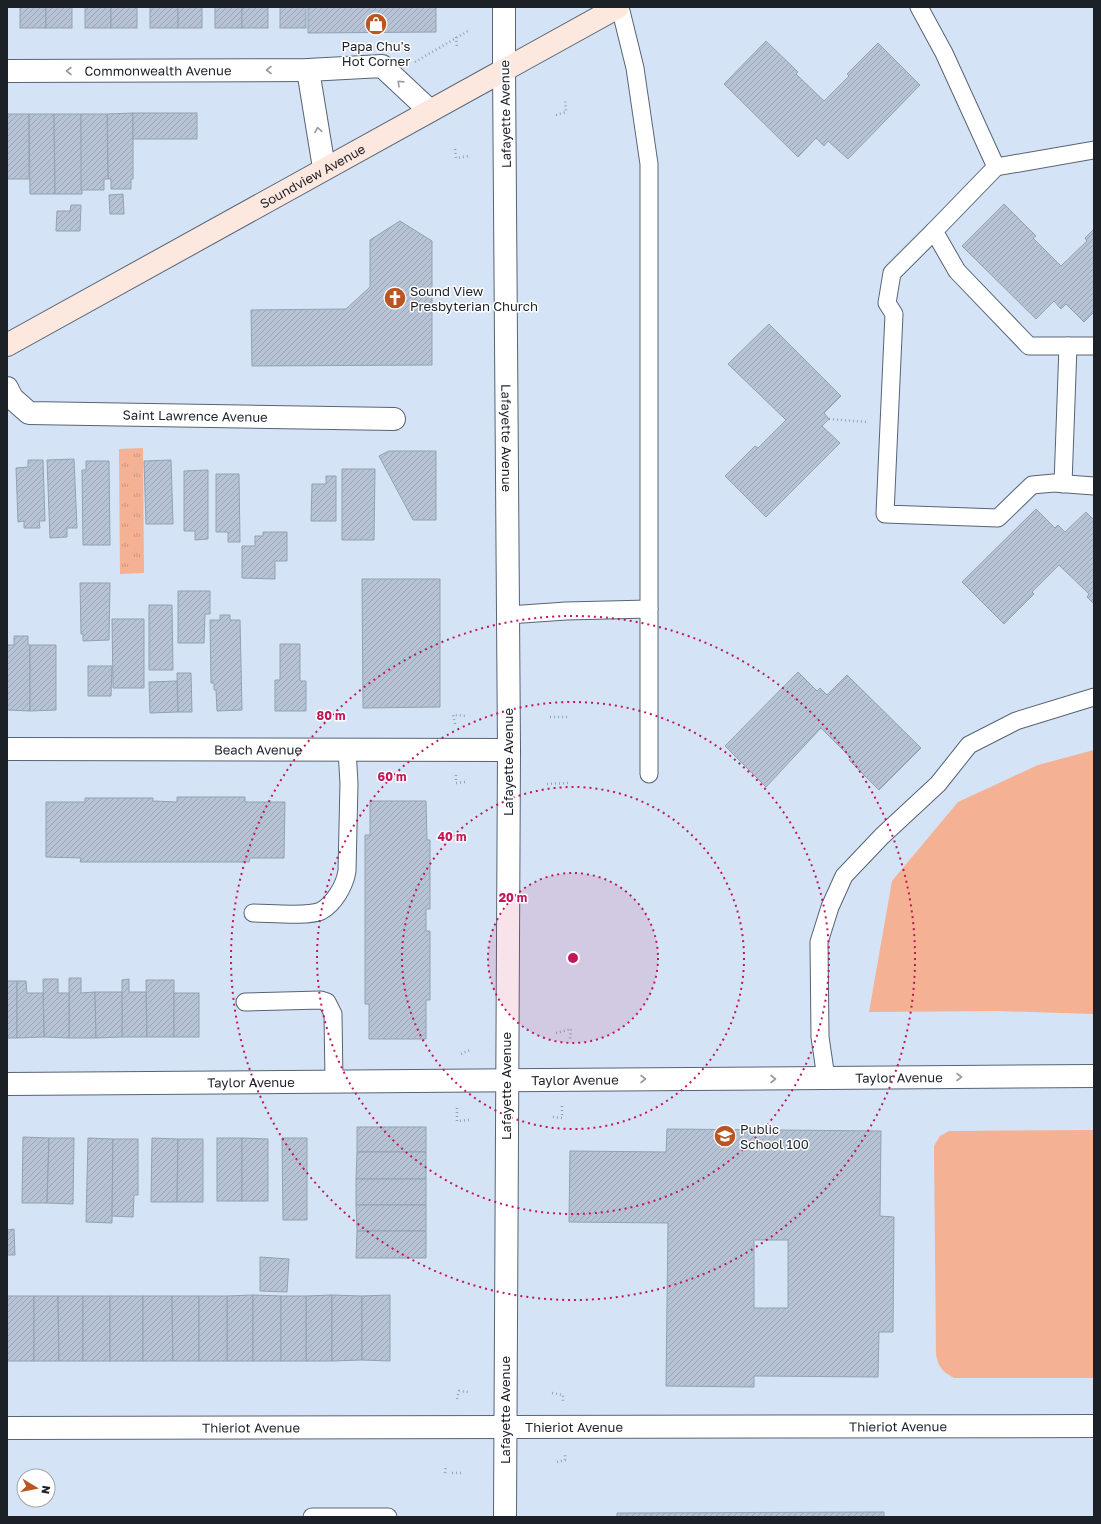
<svg xmlns="http://www.w3.org/2000/svg" width="1101" height="1524" font-family="'Golos Text',sans-serif">
<style>
.grass{fill:url(#grass-tufts)}
.garden{fill:#f4b193}
.building{fill:url(#building-hatch);stroke:#93a1b3;fill-rule:evenodd}
.lines{fill:none;stroke-linecap:round;stroke-linejoin:round}
.service-casing{stroke:#576474;stroke-width:19}
.minor-casing{stroke:#576474;stroke-width:24}
.tertiary-casing{stroke:#576474;stroke-width:24}
.secondary-casing{stroke:#576474;stroke-width:24}
.path{stroke:#96a1b0;stroke-width:2.5;stroke-dasharray:1 3;stroke-linecap:butt}
.service{stroke:#fff;stroke-width:17}
.minor{stroke:#fff;stroke-width:22}
.tertiary{stroke:#fff;stroke-width:22}
.secondary{stroke:#fde8df;stroke-width:22}
.oneway{stroke:#999b9e}
.ring{fill:none;stroke:#c2185b;stroke-width:2;stroke-dasharray:2 4}
.labels{text-anchor:middle;stroke-width:3;stroke-linejoin:round;paint-order:stroke}
.poi-label{font-size:13px;fill:#1c2128;stroke:#fff;text-anchor:start}
.street-label{font-size:13px;fill:#1c2128;stroke:#fff}
.centre{fill:#c2185b;stroke:#fff;stroke-width:2}
.ring-label{font-size:12px;text-anchor:middle;font-weight:bold;fill:#c2185b;stroke:#fff;stroke-width:3;stroke-linejoin:round;paint-order:stroke}
</style>
<defs>
<pattern id="grass-tufts" width="24" height="20" patternUnits="userSpaceOnUse"><rect width="24" height="20" fill="#f4b193"/><path d="M3 7l-1-3M5 7V3M7 7l1-3M15 17l-1-3M17 17v-4M19 17l1-3" fill="none" stroke="#d1987f"/></pattern>
<pattern id="building-hatch" width="6" height="6" patternUnits="userSpaceOnUse"><rect width="6" height="6" fill="#b5c3d5"/><path d="M-1 1l2-2M0 6l6-6M5 7l2-2" fill="none" stroke="#9ba7b7"/></pattern>
</defs>
<rect width="100%" height="100%" fill="#d4e3f6"/>
<polygon class="grass" points="143,448 144,573 120,574 119,449"/>
<g class="garden">
<polygon points="1094,750 1093,1014 997,1011 869,1012 892,881 958,802 1038,765"/>
<path d="M 1094,1130 L 1094,1378 L 954,1378 C 943,1372 938,1367 936,1354 L 934,1146 L 940,1136 L 949,1131 Z"/>
</g>
<g class="building">
<rect x="20" y="7" width="26" height="21"/>
<rect x="46" y="7" width="26" height="21"/>
<rect x="85" y="7" width="26" height="21"/>
<rect x="111" y="7" width="26" height="21"/>
<rect x="150" y="7" width="28" height="21"/>
<rect x="178" y="7" width="24" height="21"/>
<rect x="215" y="7" width="27" height="21"/>
<rect x="242" y="7" width="26" height="21"/>
<rect x="280" y="7" width="26" height="21"/>
<polygon points="308,7 436,7 436,32 308,33"/>
<polygon points="766,41 798,72 796,74 824,101 849,76 847,74 878,43 920,85 848,159 828,141 824,146 816,138 798,157 724,84"/>
<polygon points="133,113 133,179 131,179 131,189 111,189 111,179 108,179 107,114"/>
<rect x="133" y="113" width="64" height="26"/>
<rect x="7" y="114" width="22" height="65"/>
<polygon points="29,114 54,114 55,194 30,194"/>
<polygon points="54,114 81,114 82,194 55,194"/>
<polygon points="81,114 107,114 108,179 104,179 104,190 81,190"/>
<polygon points="123,194 124,214 110,214 109,195"/>
<polygon points="1004,204 1036,236 1033,238 1061,266 1087,241 1085,238 1094,229 1094,312 1084,322 1066,304 1061,309 1054,301 1036,319 962,246"/>
<polygon points="71,205 81,205 80,231 56,231 57,211 70,211"/>
<polygon points="400,221 432,241 432,365 252,366 251,310 346,309 370,287 370,240"/>
<polygon points="769,324 841,396 824,413 829,419 822,426 840,443 766,517 725,476 755,446 758,448 786,420 728,364"/>
<polygon points="389,451 436,451 436,520 413,520 379,456"/>
<polygon points="74,459 77,528 67,528 67,537 50,538 47,460"/>
<polygon points="28,460 43,460 45,521 39,521 40,528 24,528 24,521 18,522 16,468 28,467"/>
<polygon points="171,460 173,524 146,524 144,461"/>
<polygon points="86,461 109,461 110,545 83,545 82,470 86,470"/>
<polygon points="342,469 375,469 374,540 342,540"/>
<polygon points="208,470 208,539 195,540 195,531 184,531 184,471"/>
<polygon points="216,474 239,474 240,542 228,542 228,532 216,532"/>
<polygon points="326,476 336,476 336,521 311,521 312,484 326,484"/>
<polygon points="1036,509 1055,528 1058,525 1065,532 1086,512 1094,520 1094,604 1087,597 1089,594 1059,565 1032,592 1034,594 1004,624 962,582"/>
<polygon points="263,532 287,532 287,561 275,561 275,579 242,578 242,546 255,546 255,536 263,536"/>
<polygon points="362,579 440,579 440,707 363,708"/>
<polygon points="80,583 110,583 109,640 83,641 83,634 81,634"/>
<polygon points="178,591 210,591 210,614 205,614 204,643 178,643"/>
<polygon points="149,605 172,605 173,670 149,670"/>
<polygon points="220,615 230,615 230,620 240,620 242,710 217,711 216,690 214,690 214,683 211,683 210,620 220,620"/>
<polygon points="112,619 144,619 144,688 113,688"/>
<polygon points="14,636 28,636 28,645 30,645 30,711 7,710 7,645 14,645"/>
<polygon points="280,644 300,644 300,681 306,681 306,711 275,711 275,680 280,680"/>
<polygon points="30,645 56,645 56,710 30,711"/>
<polygon points="88,666 112,666 111,696 88,696"/>
<polygon points="798,672 817,691 820,688 827,695 847,675 921,748 879,790 849,760 851,758 821,728 766,787 725,746"/>
<polygon points="177,673 191,673 192,712 178,712"/>
<polygon points="177,681 178,712 150,713 149,682"/>
<polygon points="177,797 245,797 245,802 285,802 284,858 250,858 249,862 80,862 81,858 46,857 46,802 85,802 85,798 153,798 153,801 177,802"/>
<polygon points="370,801 426,801 427,840 430,840 430,909 426,909 426,931 430,931 430,1000 426,1000 426,1039 369,1039 369,1004 365,1004 365,835 370,835"/>
<polygon points="69,978 81,978 81,993 95,992 96,1038 69,1038"/>
<polygon points="43,979 58,979 58,993 69,993 69,1038 44,1037"/>
<polygon points="129,979 129,992 146,992 147,1037 122,1037 122,980"/>
<polygon points="146,980 174,980 174,1037 147,1037"/>
<rect x="7" y="981" width="10" height="57"/>
<polygon points="17,981 26,981 27,993 43,993 44,1037 17,1038"/>
<polygon points="95,992 122,992 122,1037 96,1038"/>
<rect x="174" y="993" width="25" height="44"/>
<rect x="357" y="1127" width="69" height="25"/>
<path d="M 667,1129 L 881,1131 L 880,1216 L 894,1217 L 893,1332 L 879,1332 L 878,1377 L 754,1376 L 754,1387 L 666,1386 L 668,1223 L 569,1222 L 570,1151 L 666,1152 ZM 754,1240 L 788,1240 L 788,1308 L 754,1308 Z"/>
<polygon points="23,1137 49,1138 47,1203 22,1203"/>
<polygon points="49,1138 74,1138 73,1204 47,1203"/>
<polygon points="88,1138 113,1139 112,1223 86,1222"/>
<polygon points="152,1138 178,1139 177,1202 151,1202"/>
<rect x="217" y="1138" width="25" height="63"/>
<polygon points="242,1138 268,1139 268,1201 242,1201"/>
<polygon points="282,1138 307,1138 307,1220 283,1220"/>
<polygon points="113,1139 138,1139 138,1195 134,1195 133,1217 112,1216"/>
<polygon points="178,1139 203,1139 203,1202 177,1202"/>
<polygon points="357,1152 426,1152 426,1179 356,1179"/>
<rect x="356" y="1179" width="70" height="26"/>
<polygon points="356,1205 426,1205 426,1231 357,1231"/>
<polygon points="14,1229 15,1255 7,1255 7,1230"/>
<polygon points="357,1231 426,1231 426,1258 356,1258"/>
<polygon points="260,1257 289,1259 287,1292 260,1291"/>
<polygon points="253,1295 253,1361 227,1361 227,1296"/>
<polygon points="253,1295 281,1296 281,1361 253,1361"/>
<polygon points="332,1295 332,1361 306,1361 306,1296"/>
<polygon points="332,1295 362,1296 362,1360 332,1361"/>
<polygon points="390,1295 390,1361 362,1360 362,1296"/>
<rect x="7" y="1296" width="27" height="65"/>
<polygon points="34,1296 58,1296 59,1361 34,1361"/>
<polygon points="58,1296 83,1296 83,1361 59,1361"/>
<rect x="83" y="1296" width="27" height="65"/>
<rect x="110" y="1296" width="33" height="65"/>
<polygon points="143,1296 172,1296 173,1361 143,1361"/>
<polygon points="172,1296 199,1296 199,1361 173,1361"/>
<rect x="199" y="1296" width="28" height="65"/>
<rect x="281" y="1296" width="25" height="65"/>
<polygon points="884,1512 884,1517 617,1517 617,1513"/>
</g>
<g class="lines">
<g class="service-casing">
<g id="service">
<polyline points="620,7 635,68 649,164 649,774"/>
<polyline points="919,7 944,53 996,167"/>
<polyline points="1094,150 996,167 934,231 957,271 1029,346 1094,346"/>
<polyline points="934,231 892,273 887,303 894,314 885,514 998,518 1032,485 1054,483 1094,486"/>
<polyline points="1063,484 1068,346"/>
<polyline points="508,615 566,611 649,609"/>
<path d="M 253,913 C 269,913 308,917 321,911 C 334,904 345,885 347,871 L 349,783 L 347,750"/>
<polyline points="245,1002 321,1000 327,1002 333,1014 334,1081"/>
<polyline points="826,1078 820,1037 819,942 830,907 844,876 882,836 938,784 969,745 1016,721 1094,697"/>
<polyline points="312,1517 388,1517"/>
</g>
</g>
<g class="minor-casing">
<g id="minor">
<polyline points="504,7 504,68"/>
<polyline points="308,70 324,168"/>
<path id="s1" d="M 7,71 L 308,70 L 382,66 L 429,110"/>
<path id="s2" d="M 7,388 L 12,398 L 29,413 L 394,419"/>
<path id="s3" d="M 7,749 L 509,750"/>
<path id="s4" d="M 7,1084 L 1094,1076"/>
<path id="s5" d="M 7,1428 L 1094,1426"/>
</g>
</g>
<g class="tertiary-casing">
<g id="tertiary">
<path id="s6" d="M 504,68 L 509,750 L 505,1517"/>
</g>
</g>
<g class="secondary-casing">
<g id="secondary">
<path id="s7" d="M 7,345 L 618,7"/>
</g>
</g>
<g class="path">
<polyline points="456,37 457,48"/>
<polyline points="415,62 468,31"/>
<polyline points="556,115 566,112 565,99"/>
<polyline points="455,149 456,158 469,156"/>
<polyline points="829,419 867,422"/>
<polyline points="550,717 567,717"/>
<polyline points="455,724 453,715 466,716"/>
<polyline points="456,775 456,783 465,782"/>
<polyline points="547,784 568,783"/>
<polyline points="556,1033 571,1029 570,1040"/>
<polyline points="461,1054 470,1050"/>
<polyline points="457,1108 457,1121 469,1120"/>
<polyline points="553,1117 562,1118 562,1105"/>
<polyline points="552,1393 563,1395 563,1402"/>
<polyline points="457,1399 459,1391 468,1392"/>
<polyline points="557,1462 565,1460 565,1453"/>
<polyline points="445,1473 446,1465"/>
<polyline points="452,1473 462,1473"/>
</g>
<use href="#service" class="service"/>
<use href="#minor" class="minor"/>
<use href="#tertiary" class="tertiary"/>
<use href="#secondary" class="secondary"/>
</g>
<defs><path id="oneway-chevron" d="M-2-3.5L2.5 0L-2 3.5" fill="none" stroke-width="1.6" stroke-linecap="round" stroke-linejoin="round"/></defs>
<g class="oneway">
<use href="#oneway-chevron" transform="translate(269 70) rotate(180)"/>
<use href="#oneway-chevron" transform="translate(69 71) rotate(180)"/>
<use href="#oneway-chevron" transform="translate(400 83) rotate(-136)"/>
<use href="#oneway-chevron" transform="translate(318 130) rotate(-99)"/>
<use href="#oneway-chevron" transform="translate(959 1077)"/>
<use href="#oneway-chevron" transform="translate(643 1079)"/>
<use href="#oneway-chevron" transform="translate(773 1079)"/>
</g>
<circle cx="573" cy="958" r="85" fill="#c2185b" fill-opacity=".12"/>
<g class="ring">
<circle cx="573" cy="958" r="85"/>
<circle cx="573" cy="958" r="171"/>
<circle cx="573" cy="958" r="256"/>
<circle cx="573" cy="958" r="342"/>
</g>
<defs>
<g id="shop-disc" transform="scale(1.15)"><circle r="9.5" fill="#bb5623" stroke="#fff"/><path d="M-5-2.5h2.3a2.7 3.5 0 0 1 5.4 0H5L5.5 6h-11ZM-1.5-2.5h3a1.5 2.3 0 0 0-3 0Z" fill="#fff"/></g>
<g id="church-disc" transform="scale(1.15)"><circle r="9.5" fill="#bb5623" stroke="#fff"/><path d="M-1.2-6h2.4v3.5h3.3v2.4h-3.3V6h-2.4V-.1h-3.3v-2.4h3.3Z" fill="#fff"/></g>
<g id="school-disc" transform="scale(1.15)"><circle r="9.5" fill="#bb5623" stroke="#fff"/><path d="M0-5L7-2L0 1L-7-2ZM-4 1L0 2.5L4 1V4Q0 6-4 4Z" fill="#fff"/></g>
</defs>
<g fill-rule="evenodd">
<use href="#shop-disc" x="376" y="24"/>
<use href="#church-disc" x="395" y="298"/>
<use href="#school-disc" x="725" y="1136"/>
</g>
<g class="labels">
<g class="poi-label">
<text x="376" y="51" text-anchor="middle">Papa Chu's<tspan x="376" dy="15">Hot Corner</tspan></text>
<text x="410" y="296">Sound View<tspan x="410" dy="15">Presbyterian Church</tspan></text>
<text x="740" y="1134">Public<tspan x="740" dy="15">School 100</tspan></text>
</g>
<g class="street-label">
<text dy="5" stroke="none"><textPath href="#s1" startOffset="151">Commonwealth Avenue</textPath></text>
<text transform="translate(505 114) rotate(-91)" y="5">Lafayette Avenue</text>
<text dy="5" stroke="none"><textPath href="#s7" startOffset="349">Soundview Avenue</textPath></text>
<text dy="5" stroke="none"><textPath href="#s2" startOffset="200">Saint Lawrence Avenue</textPath></text>
<text dy="5" stroke="none"><textPath href="#s6" startOffset="370">Lafayette Avenue</textPath></text>
<text dy="5" stroke="none"><textPath href="#s3" startOffset="251">Beach Avenue</textPath></text>
<text transform="translate(508 762) rotate(-90)" y="5">Lafayette Avenue</text>
<text dy="5" stroke="none"><textPath href="#s4" startOffset="892">Taylor Avenue</textPath></text>
<text dy="5" stroke="none"><textPath href="#s4" startOffset="568">Taylor Avenue</textPath></text>
<text dy="5" stroke="none"><textPath href="#s4" startOffset="244">Taylor Avenue</textPath></text>
<text transform="translate(506 1086) rotate(-90)" y="5">Lafayette Avenue</text>
<text transform="translate(505 1410) rotate(-90)" y="5">Lafayette Avenue</text>
<text dy="5" stroke="none"><textPath href="#s5" startOffset="891">Thieriot Avenue</textPath></text>
<text dy="5" stroke="none"><textPath href="#s5" startOffset="244">Thieriot Avenue</textPath></text>
<text dy="5" stroke="none"><textPath href="#s5" startOffset="567">Thieriot Avenue</textPath></text>
</g>
</g>
<circle cx="573" cy="958" r="6" class="centre"/>
<g class="ring-label">
<text x="331" y="720">80 m</text>
<text x="392" y="781">60 m</text>
<text x="452" y="841">40 m</text>
<text x="513" y="902">20 m</text>
</g>
<rect width="1101" height="1524" fill="none" stroke="#1c2128" stroke-width="16"/>
<g transform="translate(36 1488) rotate(100)"><circle r="19" fill="#ffffff" stroke="#a4a6a9"/>
<path d="M0-3L7 15L0 10L-7 15Z" fill="#bb5623"/>
<text y="-6" font-size="11" font-weight="bold" text-anchor="middle" fill="#1c2128">N</text>
</g>
</svg>
